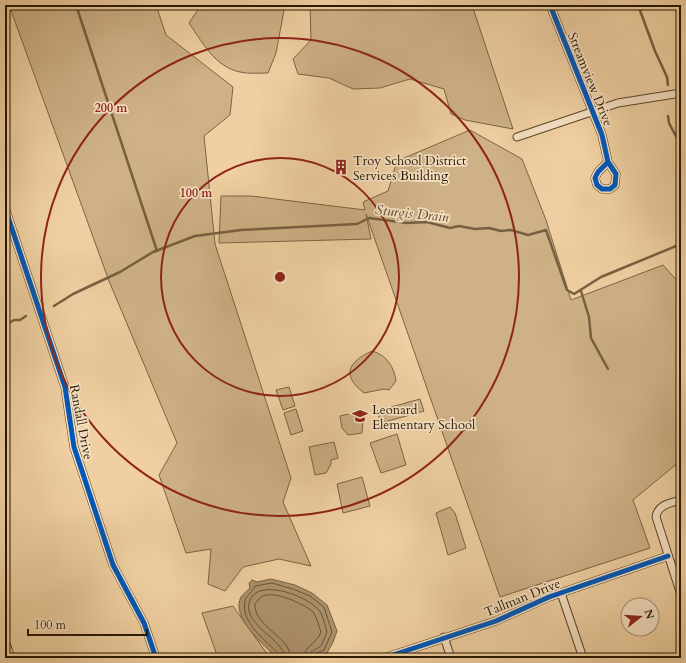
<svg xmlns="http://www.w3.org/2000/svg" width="686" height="663" font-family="Cardo,serif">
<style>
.green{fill:#ceb186;stroke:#7a6443}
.water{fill:#ac916b;stroke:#776040}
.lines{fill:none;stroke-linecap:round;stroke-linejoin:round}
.shore{stroke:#6a5436;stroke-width:1}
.stream{stroke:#776040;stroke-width:2.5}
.street-casing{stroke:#594528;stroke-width:9}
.street{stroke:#f5e0c3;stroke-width:7}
.cycleway-casing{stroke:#f5e0c3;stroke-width:8}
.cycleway{stroke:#0057b8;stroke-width:5}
.ring{fill:none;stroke:#8f2418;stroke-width:2}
.labels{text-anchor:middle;stroke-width:3.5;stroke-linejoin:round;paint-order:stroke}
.street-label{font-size:13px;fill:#271700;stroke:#f5e0c3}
.poi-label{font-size:13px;fill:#271700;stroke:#f5e0c3;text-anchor:start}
.water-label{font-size:14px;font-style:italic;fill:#5c482b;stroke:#f5e0c3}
.centre{fill:#8f2418;stroke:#f5e0c3;stroke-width:2}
.ring-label{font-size:12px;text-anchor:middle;font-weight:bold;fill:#8f2418;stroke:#f5e0c3;stroke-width:3.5;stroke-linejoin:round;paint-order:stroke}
</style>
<rect width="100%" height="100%" fill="#f0d0a2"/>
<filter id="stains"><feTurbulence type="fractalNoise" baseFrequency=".005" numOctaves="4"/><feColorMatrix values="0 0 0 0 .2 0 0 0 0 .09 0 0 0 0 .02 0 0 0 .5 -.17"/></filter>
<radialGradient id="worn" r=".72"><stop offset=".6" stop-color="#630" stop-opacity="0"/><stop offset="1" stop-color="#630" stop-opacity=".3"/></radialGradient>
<g class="green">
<polygon points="9,5 156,5 166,35 233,87 230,115 204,136 215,244 291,478 283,502 311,566 279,559 243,567 225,591 208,584 211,549 186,553 159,475 177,443 109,281"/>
<path d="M 201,5 L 285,5 L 276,53 L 268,73 C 259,73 248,74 240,72 C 215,67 202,42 189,23 Z"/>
<polygon points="310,5 472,5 513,129 465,120 451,114 444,89 410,79 380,88 353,89 329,78 298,74 293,59 311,40"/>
<polygon points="470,130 522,159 546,220 571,300 663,265 681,285 681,452 679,462 633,500 650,548 500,597 366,214 371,239 219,243 221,196 251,196 365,210 363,202 388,191 397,161"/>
<path d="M 372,351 C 387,355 394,367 396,381 L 389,390 L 384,389 L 364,393 C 341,375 348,362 372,351 Z"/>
<polygon points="289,387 295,406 283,410 276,390"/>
<polygon points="420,399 424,411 381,423 377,411"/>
<polygon points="296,409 303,431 291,435 284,413"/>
<polygon points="353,413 363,420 362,433 348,435 342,428 340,416"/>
<polygon points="397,434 406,465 381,473 370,443"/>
<polygon points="334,442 338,458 331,460 331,464 326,473 315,475 309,447"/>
<polygon points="362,477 370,506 343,513 337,484"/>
<polygon points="450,507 455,513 466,548 448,555 436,513"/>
<polygon points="233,606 270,658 218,658 202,613"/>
</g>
<path class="water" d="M 271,579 L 295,585 L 312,593 L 327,605 L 337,631 L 333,642 L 327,653 L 315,658 L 277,658 C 265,646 230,617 241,597 C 243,594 247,591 250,588 L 249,583 L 252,580 L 257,582 Z"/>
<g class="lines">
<g class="shore">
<path d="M 280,658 L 279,654 C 266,641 240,622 245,601 C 246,596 253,591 255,586 L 272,583 L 293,589 L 310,596 L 324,607 L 332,632 L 324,650 L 316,653 L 315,658"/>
<path d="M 285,658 C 284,639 244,626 249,603 C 256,576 306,596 318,609 C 323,614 325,626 327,632 L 321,646 L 311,652 L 310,658"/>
<path d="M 291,658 C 290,636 254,627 255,604 C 257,602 259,599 261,597 C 273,589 304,604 313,612 C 317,617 319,627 321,632 C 317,644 304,645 304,658"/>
</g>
<g class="stream">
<polyline points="76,5 157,251"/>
<polyline points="638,5 655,51 667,77 668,85"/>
<polyline points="668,116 669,123 681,146"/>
<polyline points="581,291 589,317 591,338 608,369"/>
<polyline points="54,306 73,294 120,272 153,252 195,236 241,230 357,224 369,218 407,223 427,222 450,228 459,226 475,229 489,228 501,231 511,230 528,235 546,230 567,290 574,294 601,277 681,244"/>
<polyline points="5,325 14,320 20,320 26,316"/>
</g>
<g class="street-casing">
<g id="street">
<polyline points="550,5 602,135 608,162 616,174 615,185 610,189 602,189 597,185 595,178 598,172 608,162"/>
<polyline points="517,137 618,103 681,93"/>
<polyline points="5,208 65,387 74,447 84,477 113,565 144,623 156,658"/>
<polyline points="5,235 13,232"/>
<path d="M 681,500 C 671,503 658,504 656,517 L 681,595"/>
<polyline points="561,593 583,658"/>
<polyline points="444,637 451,658"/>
<polyline points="5,641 11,658"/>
<polyline points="384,658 496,621 549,597 668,556"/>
</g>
</g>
<use href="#street" class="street"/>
<g class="cycleway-casing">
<g id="cycleway">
<polyline points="550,5 602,135 608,162 616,174 615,185 610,189 602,189 597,185 595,178 598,172 608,162"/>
<polyline points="5,208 65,387 74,447 84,477 113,565 144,623 156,658"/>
<polyline points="384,658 496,621 549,597 668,556"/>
</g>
</g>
<use href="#cycleway" class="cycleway"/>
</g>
<g class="ring">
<circle cx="280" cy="277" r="119"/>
<circle cx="280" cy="277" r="239"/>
</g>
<defs>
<g id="building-bare" transform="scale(1.2)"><path d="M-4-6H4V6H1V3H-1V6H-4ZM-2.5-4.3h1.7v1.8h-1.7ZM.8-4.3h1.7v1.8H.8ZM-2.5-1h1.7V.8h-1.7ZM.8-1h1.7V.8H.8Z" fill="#8f2418" stroke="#f5e0c3" stroke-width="2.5" paint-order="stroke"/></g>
<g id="school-bare" transform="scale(1.2)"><path d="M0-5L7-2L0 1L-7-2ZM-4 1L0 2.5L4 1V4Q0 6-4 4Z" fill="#8f2418" stroke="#f5e0c3" stroke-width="2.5" paint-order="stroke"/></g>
</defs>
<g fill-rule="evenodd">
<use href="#building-bare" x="341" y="167"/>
<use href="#school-bare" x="360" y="416"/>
</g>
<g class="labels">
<g class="street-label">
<text transform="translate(591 79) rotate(68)" y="5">Streamview Drive</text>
<text transform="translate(82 422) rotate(79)" y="5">Randall Drive</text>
<text transform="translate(522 597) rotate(-22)" y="5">Tallman Drive</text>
</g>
<g class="poi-label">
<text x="353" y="165">Troy School District<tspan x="353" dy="15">Services Building</tspan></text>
<text x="372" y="414">Leonard<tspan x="372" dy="15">Elementary School</tspan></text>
</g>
<g class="water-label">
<text transform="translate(412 213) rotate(6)" y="5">Sturgis Drain</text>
</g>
</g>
<circle cx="280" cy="277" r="6" class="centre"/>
<g class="ring-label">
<text x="111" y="112">200 m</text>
<text x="196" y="197">100 m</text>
</g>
<rect width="686" height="663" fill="none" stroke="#f0d0a2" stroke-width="20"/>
<rect x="6" y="6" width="674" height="651" fill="none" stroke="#271700" stroke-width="2"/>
<rect x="10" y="10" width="666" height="643" fill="none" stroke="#271700"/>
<g transform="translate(640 617) rotate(73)"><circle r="19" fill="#f5e0c3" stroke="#a39075"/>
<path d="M0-3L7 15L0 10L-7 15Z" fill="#8f2418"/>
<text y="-6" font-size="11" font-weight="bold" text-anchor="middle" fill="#271700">N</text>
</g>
<path d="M28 629v6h119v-6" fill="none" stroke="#271700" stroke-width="2"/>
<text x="34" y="629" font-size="12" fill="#271700" stroke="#f5e0c3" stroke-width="3" paint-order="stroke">100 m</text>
<rect width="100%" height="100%" filter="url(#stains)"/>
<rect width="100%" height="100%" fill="url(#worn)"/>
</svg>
